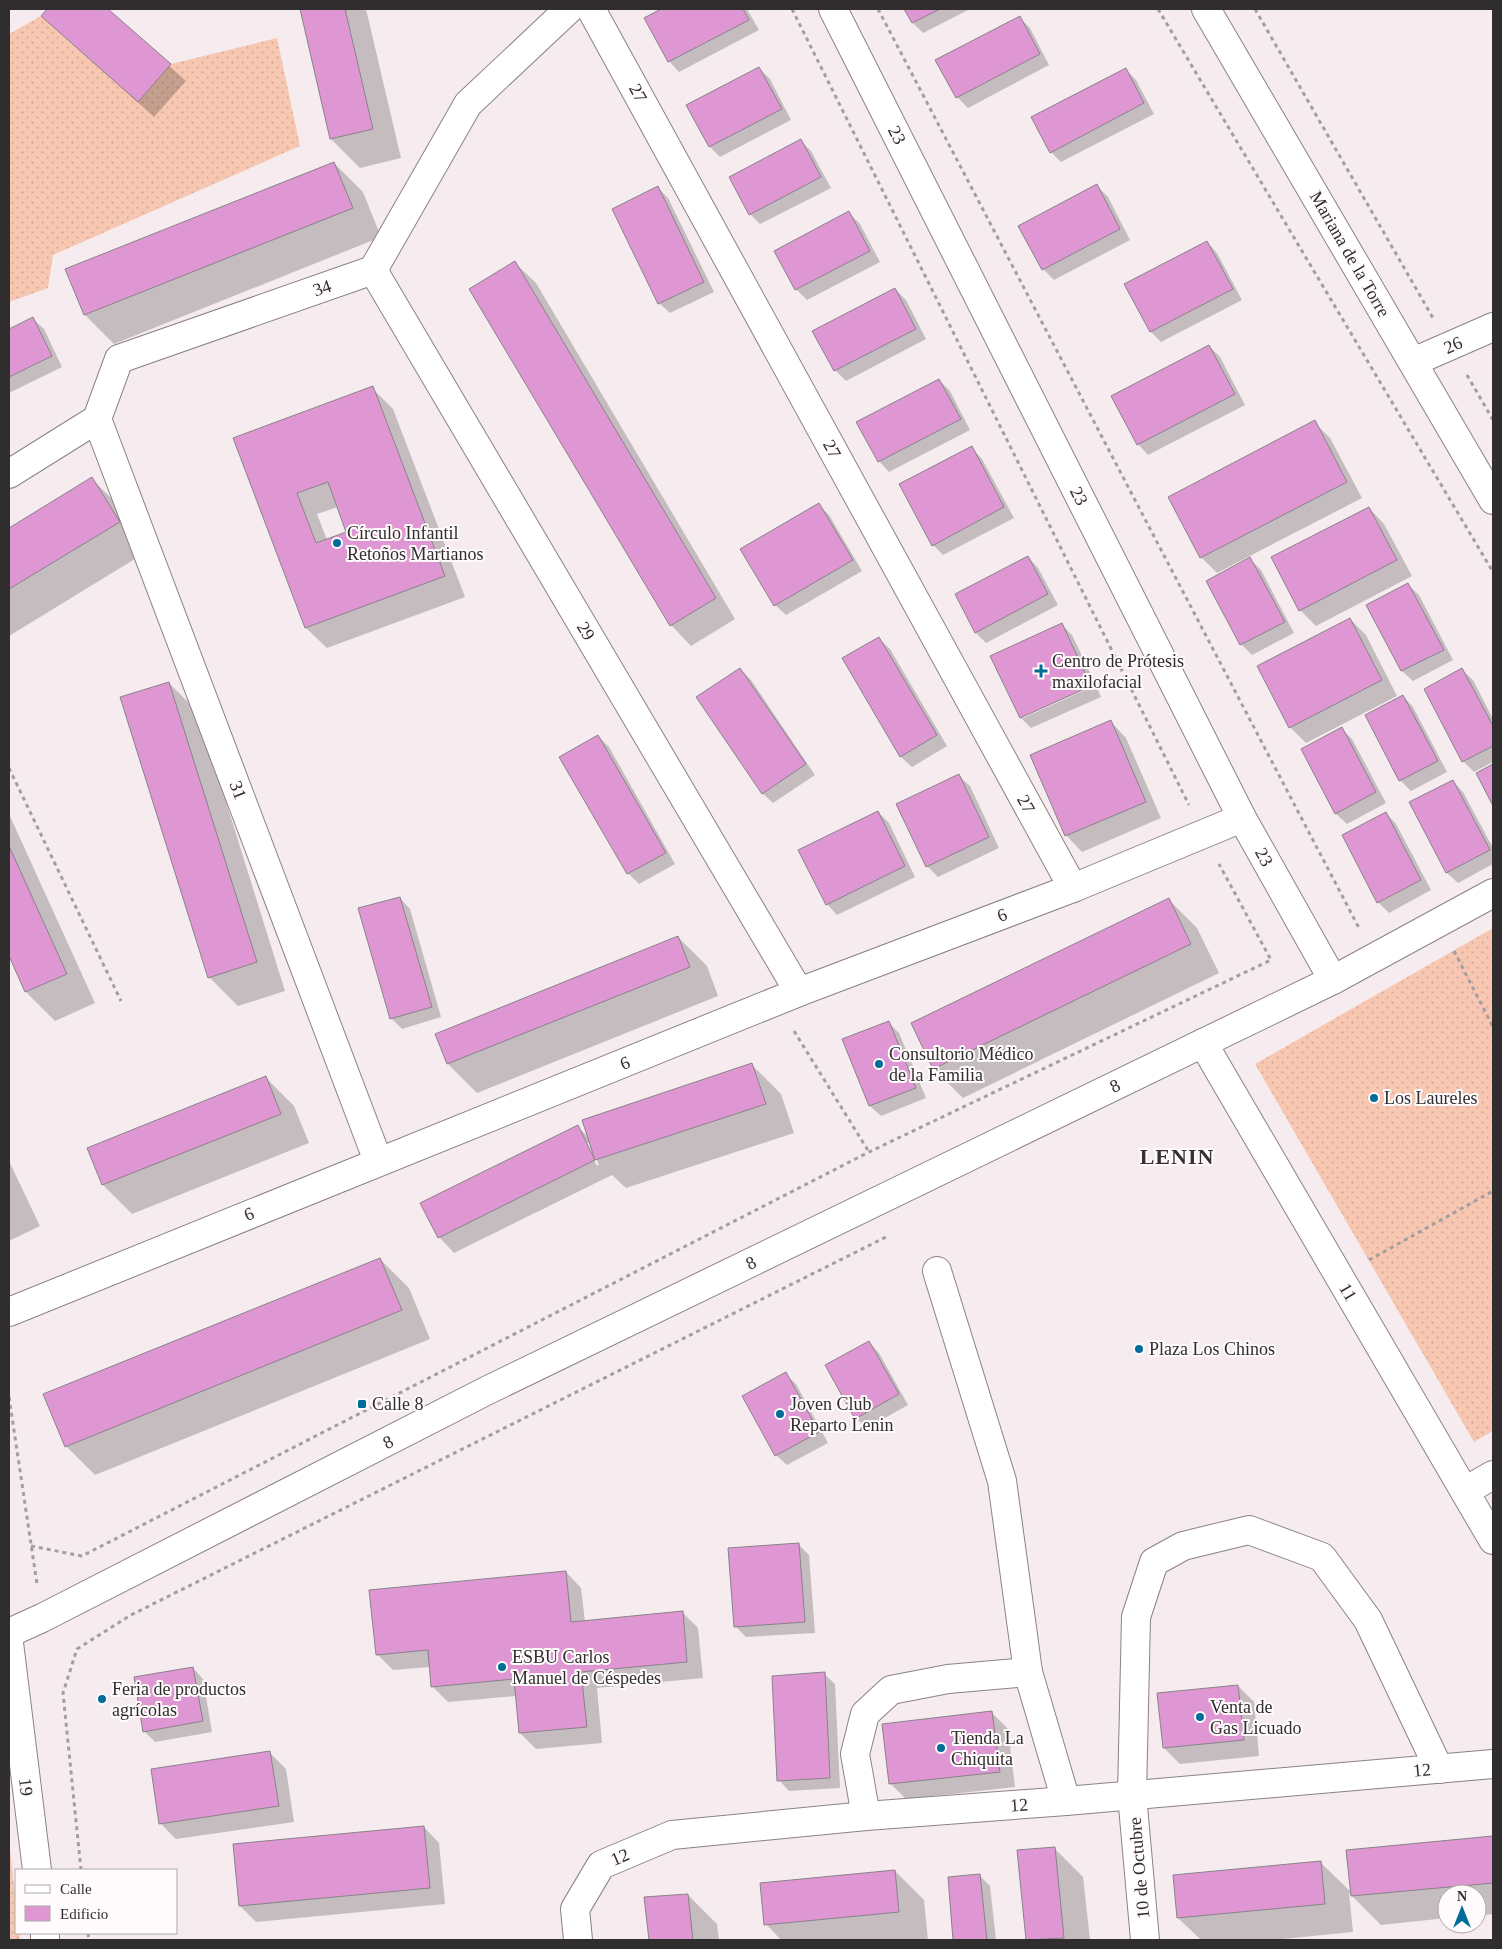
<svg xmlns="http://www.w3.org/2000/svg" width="1502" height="1949" font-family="Georgia,serif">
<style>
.grass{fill:url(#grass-dots)}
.shadow{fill:#0003;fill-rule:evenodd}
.building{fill:#df97d3;stroke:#898288;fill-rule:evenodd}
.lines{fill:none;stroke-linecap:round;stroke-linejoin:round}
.minor-casing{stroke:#8b8285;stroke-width:30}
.path{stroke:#a59ea0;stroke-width:3;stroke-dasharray:4 4;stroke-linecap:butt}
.minor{stroke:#fff;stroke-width:28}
.poi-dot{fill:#006d99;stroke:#fffbfc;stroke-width:2}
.labels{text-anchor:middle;stroke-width:4;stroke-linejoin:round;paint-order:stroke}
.street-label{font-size:18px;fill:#302d2e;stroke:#fffbfc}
.poi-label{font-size:18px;fill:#302d2e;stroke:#fffbfc;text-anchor:start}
.district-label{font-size:22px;font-weight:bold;letter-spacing:1px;fill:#373032;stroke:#fffbfc}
</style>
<defs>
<pattern id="grass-dots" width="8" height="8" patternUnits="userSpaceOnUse" patternTransform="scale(1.25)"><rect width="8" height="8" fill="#f7c7b1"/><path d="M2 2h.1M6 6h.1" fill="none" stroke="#d4ab99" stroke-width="1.8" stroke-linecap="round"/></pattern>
</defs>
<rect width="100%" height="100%" fill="#f6ecef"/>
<g class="grass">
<polygon points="41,16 138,102 171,64 277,38 300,146 53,255 48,288 9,302 9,34"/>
<polygon points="1493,928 1493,1431 1474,1442 1255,1064"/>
<polygon points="9,1840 16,1905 16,1933 19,1933 20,1940 9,1940"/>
</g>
<g class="shadow">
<polygon points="49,9 106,9 186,81 154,117 42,16"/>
<polygon points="301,9 366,9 401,158 360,168 331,139"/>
<polygon points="664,9 747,9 759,30 679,72 669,61 646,18"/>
<polygon points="906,9 970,9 923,33 913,23"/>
<polygon points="1019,17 1030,28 1049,65 968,108 957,97"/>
<polygon points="759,68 770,79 791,120 720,157 710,147 688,105"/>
<polygon points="1125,69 1136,80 1154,114 1061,162 1051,152"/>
<polygon points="801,141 811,151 831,188 760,224 750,214"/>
<polygon points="334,163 363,192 381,237 114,344 85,315 67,270"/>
<polygon points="1097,186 1108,197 1130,240 1054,280 1043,269"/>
<polygon points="658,188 668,198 714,292 670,313 659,303"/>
<polygon points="849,213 860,224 880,262 807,300 796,289"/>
<polygon points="1207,242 1217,253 1242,300 1161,342 1151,332 1126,284"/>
<polygon points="515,263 536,283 735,619 691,646 671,625"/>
<polygon points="895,289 906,300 926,339 846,381 835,370 814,332"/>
<polygon points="33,319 44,329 62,367 9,393 9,331"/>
<polygon points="1209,346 1220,357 1245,405 1148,455 1138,444"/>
<polygon points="939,380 950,391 970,430 889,472 879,461"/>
<path d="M 372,388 L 393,409 L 465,597 L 327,648 L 306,628 L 235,439 ZM 338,507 L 348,532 L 327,540 L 317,514 Z"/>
<polygon points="1314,422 1330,438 1362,498 1217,573 1201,557"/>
<polygon points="972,448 982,459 1014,518 943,555 933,545"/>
<polygon points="92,479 121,508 148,551 9,636 9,530"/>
<polygon points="818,504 829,515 862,571 786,615 775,605"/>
<polygon points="1369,508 1384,524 1412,576 1316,626 1300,610"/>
<polygon points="1028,557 1038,568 1058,605 986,643 976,633"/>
<polygon points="1250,559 1261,570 1294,633 1252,655 1241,644 1208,581"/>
<polygon points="1408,585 1419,595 1453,660 1413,681 1402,671 1368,606"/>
<polygon points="1350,619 1366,635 1397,696 1306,743 1290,727"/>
<polygon points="1062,625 1072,635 1095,683 1023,715 1023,718 1096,685 1101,697 1031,728 1021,718 992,657"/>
<polygon points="879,639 890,649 947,746 912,767 901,757 844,659"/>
<polygon points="740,669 751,680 815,775 773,803 762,793"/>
<polygon points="1462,670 1473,680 1493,719 1493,762 1474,772 1463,761"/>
<polygon points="169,683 198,712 285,991 238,1006 209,977"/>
<polygon points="1403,696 1413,707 1447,772 1411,791 1400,780 1366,715"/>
<polygon points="1111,722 1126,738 1161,818 1082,852 1067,836 1032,756"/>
<polygon points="1342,729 1352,739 1386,803 1347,824 1336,814 1302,749"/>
<polygon points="598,736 609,747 675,864 639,884 628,873"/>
<polygon points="959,776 970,786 999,848 938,877 927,866"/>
<polygon points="1453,781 1463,792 1493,848 1493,864 1458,883 1447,873 1411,803"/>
<polygon points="878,812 889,823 915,877 837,915 827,904"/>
<polygon points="1386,813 1396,824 1431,890 1389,913 1378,902"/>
<polygon points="9,814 95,1003 55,1021 26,992 9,953"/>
<polygon points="400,898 410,909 441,1017 402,1029 391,1018"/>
<polygon points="1168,899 1197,928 1219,973 963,1098 934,1069 912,1024"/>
<polygon points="678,937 707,966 718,996 477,1093 448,1064 436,1034"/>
<polygon points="888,1022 899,1033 926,1098 881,1116 870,1106 844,1040"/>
<path d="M 752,1065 L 781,1094 L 794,1133 L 626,1188 L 612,1175 L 454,1253 L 439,1237 L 577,1126 L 589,1138 ZM 586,1143 L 589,1143 L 599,1165 L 597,1166 Z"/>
<polygon points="265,1077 294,1106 309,1143 132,1214 103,1185 89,1149"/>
<polygon points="9,1161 40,1226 9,1241"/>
<polygon points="380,1259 409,1288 430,1339 95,1475 66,1446"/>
<polygon points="869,1342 879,1353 908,1405 867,1428 856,1418"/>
<polygon points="785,1374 796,1384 828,1443 787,1465 776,1455"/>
<polygon points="799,1545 809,1555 815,1633 746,1637 736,1627"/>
<polygon points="566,1572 581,1588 585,1622 682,1612 698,1628 703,1678 597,1688 602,1743 536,1749 520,1733 516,1696 448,1702 432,1686 430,1667 393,1670 377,1654"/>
<polygon points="193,1668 203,1679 212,1732 155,1742 144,1731"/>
<polygon points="824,1674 835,1684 840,1788 789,1791 779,1780"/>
<polygon points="1238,1686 1254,1702 1259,1756 1180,1764 1164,1748"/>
<polygon points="992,1713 1008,1729 1015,1787 906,1799 890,1783"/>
<polygon points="270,1753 286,1769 294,1822 176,1839 160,1823"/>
<polygon points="424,1827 439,1843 445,1904 256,1922 240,1906"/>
<polygon points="1493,1837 1493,1914 1477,1916 1477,1894 1447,1894 1447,1918 1381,1925 1349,1893 1353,1932 1273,1940 1201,1940 1178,1918 1320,1862 1352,1893 1347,1851"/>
<polygon points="1054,1848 1083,1877 1090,1940 1028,1940 1019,1851"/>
<polygon points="895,1871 924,1900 928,1940 781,1940 766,1924"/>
<polygon points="980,1876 990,1886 996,1940 955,1940 949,1879"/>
<polygon points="688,1895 717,1924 719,1940 650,1940 646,1899"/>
</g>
<g class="building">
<polygon points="47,9 108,9 171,64 138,102 41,16"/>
<polygon points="300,9 345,9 373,129 330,139"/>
<polygon points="661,9 743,9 749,20 668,62 644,18"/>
<polygon points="904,9 940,9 912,23"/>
<polygon points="1020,16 1040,54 956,98 935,60"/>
<polygon points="759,67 782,109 709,147 686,105"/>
<polygon points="1126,68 1144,103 1050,153 1031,117"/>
<polygon points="801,139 821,177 749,215 729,177"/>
<polygon points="334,162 353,208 84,315 65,269"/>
<polygon points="1097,184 1120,229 1042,270 1018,226"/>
<polygon points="658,186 704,282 658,304 612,209"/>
<polygon points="849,211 870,251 795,290 774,251"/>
<polygon points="1207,241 1233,289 1150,332 1124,284"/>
<polygon points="515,261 716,598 670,626 469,289"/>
<polygon points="895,288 916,329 834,371 812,331"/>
<polygon points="33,317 52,356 9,377 9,329"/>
<polygon points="1209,345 1235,394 1137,445 1111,396"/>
<polygon points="939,379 961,419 878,462 856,422"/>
<path d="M 373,386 L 445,576 L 305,628 L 233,438 ZM 328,482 L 346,532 L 316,543 L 297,493 Z"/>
<polygon points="1315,420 1347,482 1200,558 1168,497"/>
<polygon points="972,446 1004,507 932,546 899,484"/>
<polygon points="92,477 120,522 9,589 9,528"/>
<polygon points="819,503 853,560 774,606 740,549"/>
<polygon points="1369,507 1397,560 1299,611 1271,557"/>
<polygon points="1028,556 1048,594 975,633 955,594"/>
<polygon points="1250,557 1285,622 1240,645 1206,581"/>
<polygon points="1408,583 1444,650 1401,671 1366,605"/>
<polygon points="1350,618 1382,680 1289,728 1257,666"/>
<polygon points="1062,623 1091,686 1020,718 990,656"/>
<polygon points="879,637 937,735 900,757 842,658"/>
<polygon points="740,668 806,764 762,794 696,697"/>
<polygon points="1462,668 1493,726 1493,746 1462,762 1424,689"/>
<polygon points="169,682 257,962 208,978 120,697"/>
<polygon points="1403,695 1438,761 1399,781 1365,715"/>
<polygon points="1111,720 1146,802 1065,836 1030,755"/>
<polygon points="1342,727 1376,792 1335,814 1301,749"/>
<polygon points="598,735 666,853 627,874 559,757"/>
<polygon points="1493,764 1493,806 1476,773"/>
<polygon points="959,774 989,837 926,867 896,804"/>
<polygon points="1453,780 1490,850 1446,873 1409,802"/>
<polygon points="878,811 905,866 826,905 798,850"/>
<polygon points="1386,812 1421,880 1377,903 1342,835"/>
<polygon points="9,846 67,974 25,992 9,956"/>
<polygon points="400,897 432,1007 390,1019 358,908"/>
<polygon points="1169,898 1191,944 933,1069 911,1023"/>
<polygon points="678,936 690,967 447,1064 435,1034"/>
<polygon points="889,1021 916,1088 869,1106 842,1039"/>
<polygon points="752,1063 766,1104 595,1160 582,1120"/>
<polygon points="266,1076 281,1114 102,1185 87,1148"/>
<polygon points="578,1125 595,1160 438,1238 420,1203"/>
<polygon points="380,1258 402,1310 65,1447 43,1394"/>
<polygon points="869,1341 899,1394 855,1419 825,1365"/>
<polygon points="786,1372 819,1432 775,1456 742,1396"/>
<polygon points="799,1543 805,1622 734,1627 728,1548"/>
<polygon points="566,1571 571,1622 683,1611 687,1662 581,1672 587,1727 519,1733 514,1679 431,1687 428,1650 376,1655 369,1590"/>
<polygon points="193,1667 203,1721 143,1732 134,1677"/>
<polygon points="825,1672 830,1778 777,1781 772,1676"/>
<polygon points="1238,1685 1244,1740 1163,1748 1157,1693"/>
<polygon points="992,1711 1000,1772 889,1784 882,1724"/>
<polygon points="270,1751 279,1806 159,1824 151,1769"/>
<polygon points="424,1826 430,1888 239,1906 233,1844"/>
<polygon points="1493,1836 1493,1883 1351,1896 1346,1850"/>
<polygon points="1055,1847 1064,1938 1026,1940 1017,1850"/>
<polygon points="1321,1861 1325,1904 1177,1918 1173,1875"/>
<polygon points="895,1870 899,1912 764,1925 760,1883"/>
<polygon points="980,1874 987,1940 953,1940 948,1877"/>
<polygon points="688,1894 693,1940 649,1940 644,1897"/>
</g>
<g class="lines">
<g class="minor-casing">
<g id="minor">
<polyline points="591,9 1073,888"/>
<polyline points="833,9 1242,818 1333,980"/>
<polyline points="1206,9 1493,500"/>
<polyline points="373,270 799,992"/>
<polyline points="1413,362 1493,327"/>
<polyline points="97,419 378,1161"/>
<polyline points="9,474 97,419 119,359 373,270 468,104 569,9"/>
<polyline points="1203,1043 1493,1540"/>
<polyline points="937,1271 1002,1481 1028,1672 1066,1801"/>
<polyline points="9,1312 799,992 1073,888 1242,818"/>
<polyline points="1465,1491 1493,1475"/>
<polyline points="9,1633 42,1618 488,1390 1333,980 1493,893"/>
<polyline points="9,1643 37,1870"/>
<polyline points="866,1816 855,1754 865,1714 891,1690 948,1679 1028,1672"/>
<polyline points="45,1933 45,1940"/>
<polyline points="578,1940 575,1909 601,1865 672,1835 866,1816 1066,1801 1493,1764"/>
<polyline points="1145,1940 1132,1795 1136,1617 1154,1562 1183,1546 1249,1530 1322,1557 1368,1620 1439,1769"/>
</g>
</g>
<g class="path">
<polyline points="792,9 1189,805"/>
<polyline points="878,9 1359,928"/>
<polyline points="1158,9 1493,572"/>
<polyline points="1255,9 1433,318"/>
<polyline points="1467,375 1493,420"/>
<polyline points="9,768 121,1001"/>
<polyline points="1454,951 1493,1027"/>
<polyline points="794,1031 869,1152"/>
<polyline points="1369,1260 1493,1191"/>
<polyline points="9,1397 37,1584"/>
<polyline points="31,1546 82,1556 869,1152 1271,960 1219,864"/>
<polyline points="81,1870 63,1693 77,1649 131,1615 886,1237"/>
<polyline points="88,1933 89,1940"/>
</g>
<use href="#minor" class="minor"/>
</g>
<g class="poi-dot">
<circle cx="337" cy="543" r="5"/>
<path d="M1038.5 663.5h5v5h5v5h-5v5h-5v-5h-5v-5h5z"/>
<circle cx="879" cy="1064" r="5"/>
<circle cx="1374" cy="1098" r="5"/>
<circle cx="1139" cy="1349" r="5"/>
<rect x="357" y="1399" width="10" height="10" rx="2.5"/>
<circle cx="780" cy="1414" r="5"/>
<circle cx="502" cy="1667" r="5"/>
<circle cx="102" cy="1699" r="5"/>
<circle cx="1200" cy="1717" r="5"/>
<circle cx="941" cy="1748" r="5"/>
</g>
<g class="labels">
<g class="street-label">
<text transform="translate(638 93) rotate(61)" y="6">27</text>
<text transform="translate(897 135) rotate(63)" y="6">23</text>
<text transform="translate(1350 254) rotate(60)" y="6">Mariana de la Torre</text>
<text transform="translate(322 288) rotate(-19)" y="6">34</text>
<text transform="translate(1453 345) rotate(-24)" y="6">26</text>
<text transform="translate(832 449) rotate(61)" y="6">27</text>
<text transform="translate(1079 496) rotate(63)" y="6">23</text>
<text transform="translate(586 631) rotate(59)" y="6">29</text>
<text transform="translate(238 790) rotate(69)" y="6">31</text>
<text transform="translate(1026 804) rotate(61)" y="6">27</text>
<text transform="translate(1264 857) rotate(61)" y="6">23</text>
<text transform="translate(1002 915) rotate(-21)" y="6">6</text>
<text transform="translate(625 1063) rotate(-22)" y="6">6</text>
<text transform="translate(1115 1086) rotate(-26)" y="6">8</text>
<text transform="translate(249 1214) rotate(-22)" y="6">6</text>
<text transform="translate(751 1263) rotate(-26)" y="6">8</text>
<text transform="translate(1348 1292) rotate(60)" y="6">11</text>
<text transform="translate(388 1442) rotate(-27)" y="6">8</text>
<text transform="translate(1422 1770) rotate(-5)" y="6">12</text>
<text transform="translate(26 1787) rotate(83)" y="6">19</text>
<text transform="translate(1019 1805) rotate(-4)" y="6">12</text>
<text transform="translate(620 1857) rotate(-23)" y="6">12</text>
<text transform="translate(1139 1868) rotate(-95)" y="6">10 de Octubre</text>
</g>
<g class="poi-label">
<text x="347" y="539">Círculo Infantil<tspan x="347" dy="21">Retoños Martianos</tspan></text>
<text x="1052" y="667">Centro de Prótesis<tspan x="1052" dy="21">maxilofacial</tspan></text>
<text x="889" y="1060">Consultorio Médico<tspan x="889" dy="21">de la Familia</tspan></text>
<text x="1384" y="1104">Los Laureles</text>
<text x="1149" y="1355">Plaza Los Chinos</text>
<text x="372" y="1410">Calle 8</text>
<text x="790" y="1410">Joven Club<tspan x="790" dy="21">Reparto Lenin</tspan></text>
<text x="512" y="1663">ESBU Carlos<tspan x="512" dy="21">Manuel de Céspedes</tspan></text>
<text x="112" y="1695">Feria de productos<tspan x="112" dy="21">agrícolas</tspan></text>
<text x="1210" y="1713">Venta de<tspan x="1210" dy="21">Gas Licuado</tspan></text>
<text x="951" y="1744">Tienda La<tspan x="951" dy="21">Chiquita</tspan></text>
</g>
<g class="district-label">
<text x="1177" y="1164">LENIN</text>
</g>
</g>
<rect width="1502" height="1949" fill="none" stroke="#302d2e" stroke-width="20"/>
<rect x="15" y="1869" width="162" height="65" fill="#fffbfc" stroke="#aca9aa"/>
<rect x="25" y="1885" width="25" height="8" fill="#ffffff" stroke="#aca9aa"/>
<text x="60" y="1894" font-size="15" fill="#302d2e">Calle</text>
<rect x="25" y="1906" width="25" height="15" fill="#df97d3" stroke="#aca9aa"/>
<text x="60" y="1919" font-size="15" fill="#302d2e">Edificio</text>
<g transform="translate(1462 1909)"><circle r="24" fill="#fffbfc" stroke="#aca9aa"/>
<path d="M0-4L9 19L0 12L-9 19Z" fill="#006d99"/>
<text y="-8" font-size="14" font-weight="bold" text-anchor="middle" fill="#302d2e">N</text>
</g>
</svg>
